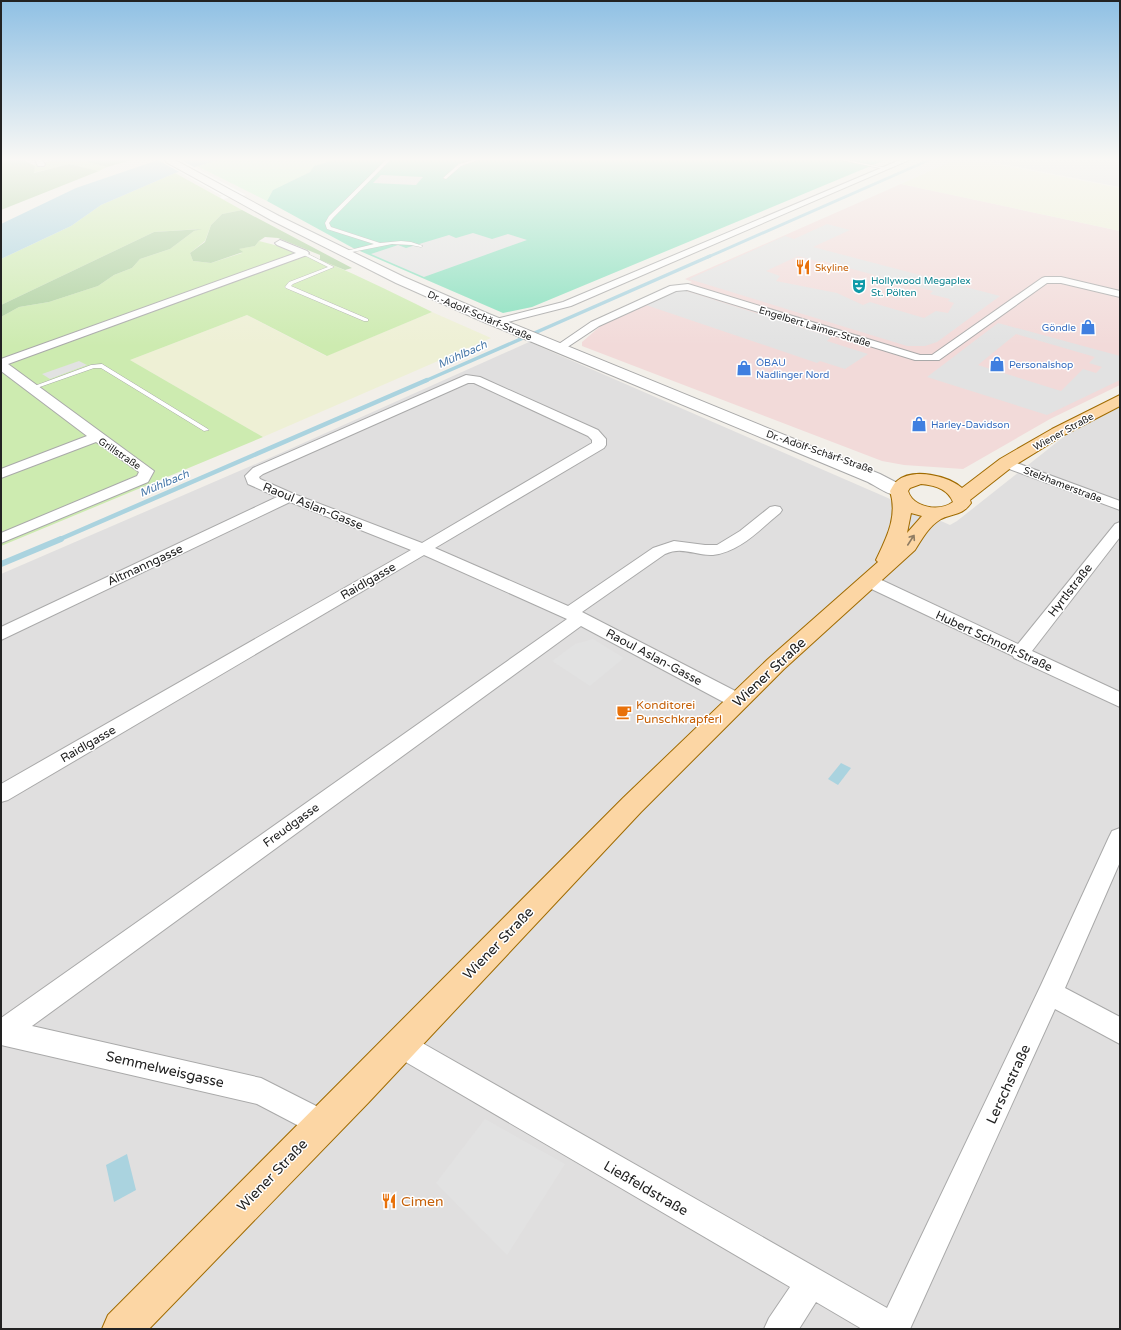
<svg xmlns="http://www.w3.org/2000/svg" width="1121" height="1330" font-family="'Varela Round',sans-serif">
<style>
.residential{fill:#e0dfdf}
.commercial{fill:#f2dad9}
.farmland{fill:#eef0d5}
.grass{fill:#cdebb0}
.forest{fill:#add19e}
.park{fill:#c8facc}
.pitch{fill:#88e0be}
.parking{fill:#e2e2e2;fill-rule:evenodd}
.water{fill:#aad3df}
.pier{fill:#fff}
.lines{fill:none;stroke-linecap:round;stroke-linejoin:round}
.stream-far3{stroke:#aad3df;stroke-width:3}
.stream-far2{stroke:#aad3df;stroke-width:3.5}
.stream-far1{stroke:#aad3df;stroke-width:4.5}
.stream{stroke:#aad3df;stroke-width:6}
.service-casing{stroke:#a9a9a9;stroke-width:1}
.minor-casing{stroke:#a9a9a9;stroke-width:2}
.tertiary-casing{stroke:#a9a9a9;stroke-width:2}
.primary-casing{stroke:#a06b00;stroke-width:2}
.service{fill:#fff;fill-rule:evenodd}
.minor{fill:#fff;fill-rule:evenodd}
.tertiary{fill:#fff;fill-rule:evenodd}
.primary{fill:#fcd6a4;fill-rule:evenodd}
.oneway{stroke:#8f7c63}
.labels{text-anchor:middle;stroke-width:3;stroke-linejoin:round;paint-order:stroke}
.far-food-label{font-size:10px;fill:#c56008;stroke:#fff;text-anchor:start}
.far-culture-label{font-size:10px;fill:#0d838f;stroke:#fff;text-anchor:start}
.far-street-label{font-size:10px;fill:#222;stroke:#fff}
.far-shop-label{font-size:10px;fill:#366cbe;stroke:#fff;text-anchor:start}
.far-water-label{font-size:11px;font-style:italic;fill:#4a7aab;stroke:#fff}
.street-label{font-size:12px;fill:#222;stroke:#fff}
.food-label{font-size:12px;fill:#c56008;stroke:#fff;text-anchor:start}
.near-street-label{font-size:14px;fill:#222;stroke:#fff}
.near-food-label{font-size:14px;fill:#c56008;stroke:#fff;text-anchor:start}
</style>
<rect width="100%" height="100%" fill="#f2efe9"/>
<polygon class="residential" points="529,342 950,525 957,521 1066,435 1120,407 1120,1329 1,1329 1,574 281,453"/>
<polygon class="commercial" points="901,184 1120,231 1120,385 1050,419 963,469 904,465 882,461 582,346 582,342 604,323 692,282 685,279"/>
<g class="farmland">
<polygon points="955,160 974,160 1120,188 1120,231 901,184"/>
<polygon points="432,312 491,338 263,437 130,360 247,315 326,356"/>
</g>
<g class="grass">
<polygon points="54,160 95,160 89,162 107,167 99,171 69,164 33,173 35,168 34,165"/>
<path d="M 175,173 L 242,210 L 222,214 L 211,225 L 205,241 L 190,253 L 193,261 L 211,263 L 242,253 L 238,249 L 255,246 L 259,241 C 320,255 375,284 432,312 L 327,356 L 247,315 L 130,360 L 263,437 L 1,546 L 1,317 L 19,307 L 49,302 L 98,286 L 114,275 L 132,268 L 140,259 L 170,249 L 194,231 L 200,229 L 154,232 L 1,305 L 1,259 L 71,226 L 101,205 Z"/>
</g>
<g class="forest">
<polygon points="1,160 24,160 35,166 34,173 69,164 99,171 1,210"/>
<polygon points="95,160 132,160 107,167 88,162"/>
<polygon points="242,210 352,268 345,270 320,260 320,255 278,238 265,237 259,241 255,246 239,249 243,252 211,263 193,261 190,253 205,242 211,225 222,214"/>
<polygon points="202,229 194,231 170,249 140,259 132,268 114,275 98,286 49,302 19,307 1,317 1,305 154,232"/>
</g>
<polygon class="park" points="185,160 334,160 315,166 310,172 273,190 267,201"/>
<polygon class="pitch" points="334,160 885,160 532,307 503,313 353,248 267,201 273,190 310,172 314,166"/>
<g class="parking">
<polygon points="983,160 1120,160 1120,187"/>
<polygon points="381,175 423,177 416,185 373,183"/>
<path d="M 827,224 L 850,230 L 813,247 L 1000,296 L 937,342 L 925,346 L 907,346 L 689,279 L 785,236 L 794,239 ZM 798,256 L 820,262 L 823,261 L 933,291 L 930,294 L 950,299 L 948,301 L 954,303 L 948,313 L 936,311 L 924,318 L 870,302 L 863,305 L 837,293 L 776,281 L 780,276 L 766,271 Z"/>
<polygon points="473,233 492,239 508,234 527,240 424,277 371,254 398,245 406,248 449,235 456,238"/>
<polygon points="680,289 831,337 827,341 868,354 845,369 820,361 817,363 646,305"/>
<path d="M 998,323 L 1120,356 L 1120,380 L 1047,415 L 927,377 ZM 1016,334 L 1095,357 L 1089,363 L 1102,367 L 1096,373 L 1083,369 L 1061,391 L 978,365 Z"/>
<polygon points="79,361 87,365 50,379 42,374"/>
<polygon points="593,639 624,658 590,686 552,661 575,644"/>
<polygon points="485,1119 565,1164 507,1255 436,1183"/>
</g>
<g class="water">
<polygon points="158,160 218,160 175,173 101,205 71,226 1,259 1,224 76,188"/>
<polygon points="841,763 851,768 838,785 828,779"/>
<polygon points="127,1154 136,1190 114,1202 106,1165"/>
</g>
<polygon class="pier" points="158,160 181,160 246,195 223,199 220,197 222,196"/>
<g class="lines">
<polyline class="stream-far3" points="708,257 929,160"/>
<polyline class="stream-far2" points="425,381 710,256"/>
<polyline class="stream-far1" points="58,540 427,380"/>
<polyline class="stream" points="1,564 61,539"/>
<g class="service-casing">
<g id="service">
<polygon points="386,160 390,160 333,218 329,223 331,227 380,243 401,241 411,242 423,246 421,247 411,245 392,244 342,254 342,252 374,244 327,229 325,223 329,216"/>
<polygon points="473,160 478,160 461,166 446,179 443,178 459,164"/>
<polygon points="841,160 847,160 886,168 884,169"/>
<polygon points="304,252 334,267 293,284 291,286 368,319 368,321 364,321 286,288 285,287 289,282 328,267 302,254"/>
<polygon points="102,364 208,429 209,430 204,431 101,368 94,368 34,389 29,388 91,365"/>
</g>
</g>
<g class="minor-casing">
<g id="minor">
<polygon points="35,160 41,160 45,164 44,166 38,166"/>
<polygon points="900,160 909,160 571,306 496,325 491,322 492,320 563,302"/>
<polygon points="280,240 307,251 309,253 307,255 8,364 154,471 148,482 1,543 1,533 137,476 139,472 96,442 1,478 1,469 87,436 1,371 1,359 296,253 277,245 275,243"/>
<polygon points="1045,277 1061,277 1120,291 1120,297 1061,283 1047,283 939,360 915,360 687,290 676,291 599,326 563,350 555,350 553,348 591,322 670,286 688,284 920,355 932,355 1042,278"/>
<path d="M 466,375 L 480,377 L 598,430 L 606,439 L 606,445 L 604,448 L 435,548 L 568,606 L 653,548 L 674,541 L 705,545 L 717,545 L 740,531 L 770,507 L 775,506 L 780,507 L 782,510 L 780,513 C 760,529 740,552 713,555 C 695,556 683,546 665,554 L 582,612 L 745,696 L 747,701 L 745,706 L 738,708 L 731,706 L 581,626 L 32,1026 L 261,1078 L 332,1114 L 336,1124 L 332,1134 L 322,1138 L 257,1104 L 1,1045 L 1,1018 L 567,619 L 424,555 L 8,800 L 1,802 L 1,784 L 411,550 L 290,502 L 1,640 L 1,627 L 277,497 L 248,484 L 245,476 L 253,468 ZM 468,383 L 474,383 L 588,436 L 592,440 L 592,443 L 422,543 L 294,494 L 260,479 L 259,477 L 263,474 Z"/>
<polygon points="1006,459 1120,501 1120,510 1001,466 999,463 1001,460"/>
<polygon points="1120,522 1120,537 1032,651 1120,692 1120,707 1014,658 1013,656 863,585 861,581 863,577 869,576 875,577 1018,644 1115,524"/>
<polygon points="1120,828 1120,862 1065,988 1120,1017 1120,1044 1055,1009 910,1329 862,1329 816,1302 799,1329 764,1329 769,1318 790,1287 392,1054 388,1045 392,1036 401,1032 410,1036 887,1308 1041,985 1109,837 1112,831"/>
</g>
</g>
<g class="tertiary-casing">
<path id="tertiary" d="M 165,160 L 175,160 L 279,216 L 404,277 L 489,314 L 880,474 L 905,487 L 908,491 L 905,495 C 892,498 879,488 868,482 L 479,320 L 396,283 L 271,220 L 166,162 Z"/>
</g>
<g class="primary-casing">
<path id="primary" d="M 1120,395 L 1120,406 L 1064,435 L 1012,467 L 970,500 L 971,503 C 962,516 953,513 941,519 C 929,526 922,539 915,550 L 784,669 L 641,812 L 369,1102 L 149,1329 L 102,1329 L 108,1315 L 623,798 L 768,659 L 878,562 L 876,560 C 887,537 898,516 890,491 C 892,488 894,483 897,481 C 913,467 949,476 962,488 L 1000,459 L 1052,429 ZM 921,484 C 934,485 948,489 953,502 C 940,512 913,508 908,491 L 910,488 ZM 911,513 L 922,516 L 907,533 Z"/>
</g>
<use href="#service" class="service"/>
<use href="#minor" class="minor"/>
<use href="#tertiary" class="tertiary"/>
<use href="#primary" class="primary"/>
</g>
<defs><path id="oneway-shaft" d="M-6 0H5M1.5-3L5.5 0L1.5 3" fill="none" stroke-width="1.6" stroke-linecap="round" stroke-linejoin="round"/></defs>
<use class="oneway" href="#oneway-shaft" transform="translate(911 540) rotate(-57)"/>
<linearGradient id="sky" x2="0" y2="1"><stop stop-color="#8fc0e4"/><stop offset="0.46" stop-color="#f9f8f5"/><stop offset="1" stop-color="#f9f8f5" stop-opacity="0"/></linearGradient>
<rect width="1121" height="346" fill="url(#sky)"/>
<defs>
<g id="restaurant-bare" transform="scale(1.2)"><path d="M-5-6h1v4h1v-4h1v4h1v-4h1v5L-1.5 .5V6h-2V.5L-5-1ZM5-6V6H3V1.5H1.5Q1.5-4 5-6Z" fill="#e8710a" stroke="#fff" stroke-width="2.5" paint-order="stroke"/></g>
<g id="theatre-bare" transform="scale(1.2)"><path d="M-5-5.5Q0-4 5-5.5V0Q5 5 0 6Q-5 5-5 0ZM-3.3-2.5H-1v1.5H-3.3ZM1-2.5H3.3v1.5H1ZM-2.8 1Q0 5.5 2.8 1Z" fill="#0f9aa8" stroke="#fff" stroke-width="2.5" paint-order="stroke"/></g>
<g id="shop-bare" transform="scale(1.2)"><path d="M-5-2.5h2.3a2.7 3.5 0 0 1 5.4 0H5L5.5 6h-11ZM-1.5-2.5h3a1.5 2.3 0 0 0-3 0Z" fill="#3f7fe0" stroke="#fff" stroke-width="2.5" paint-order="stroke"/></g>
<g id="cafe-bare" transform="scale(1.2)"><path d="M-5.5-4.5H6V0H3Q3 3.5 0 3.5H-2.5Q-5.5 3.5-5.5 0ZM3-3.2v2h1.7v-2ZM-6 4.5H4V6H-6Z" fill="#e8710a" stroke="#fff" stroke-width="2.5" paint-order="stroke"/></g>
</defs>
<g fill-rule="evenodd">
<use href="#restaurant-bare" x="803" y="267"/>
<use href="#theatre-bare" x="859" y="286"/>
<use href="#shop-bare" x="1088" y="327"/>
<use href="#shop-bare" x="997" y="364"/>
<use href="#shop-bare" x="744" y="368"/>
<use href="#shop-bare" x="919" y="424"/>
<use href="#cafe-bare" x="624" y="712"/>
<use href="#restaurant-bare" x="389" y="1201"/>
</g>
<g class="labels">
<g class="far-food-label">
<text x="815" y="271">Skyline</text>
</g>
<g class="far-culture-label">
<text x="871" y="284">Hollywood Megaplex<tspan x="871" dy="12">St. Pölten</tspan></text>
</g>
<g class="far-street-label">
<text transform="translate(480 315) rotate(23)" y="4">Dr.-Adolf-Schärf-Straße</text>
<text transform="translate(815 326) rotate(17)" y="4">Engelbert Laimer-Straße</text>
<text transform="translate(1063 431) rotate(-29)" y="4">Wiener Straße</text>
<text transform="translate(820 451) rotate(19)" y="4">Dr.-Adolf-Schärf-Straße</text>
<text transform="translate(120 453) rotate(34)" y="4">Grillstraße</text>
<text transform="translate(1063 484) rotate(21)" y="4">Stelzhamerstraße</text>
</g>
<g class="far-shop-label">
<text x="1076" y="331" text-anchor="end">Göndle</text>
<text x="756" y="366">ÖBAU<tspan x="756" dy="12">Nadlinger Nord</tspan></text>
<text x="1009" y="368">Personalshop</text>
<text x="931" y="428">Harley-Davidson</text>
</g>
<g class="far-water-label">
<text transform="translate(462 354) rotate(-24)" y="4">Mühlbach</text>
<text transform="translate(164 483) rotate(-23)" y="4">Mühlbach</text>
</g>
<g class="street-label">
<text transform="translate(313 506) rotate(22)" y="4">Raoul Aslan-Gasse</text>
<text transform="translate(145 565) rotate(-25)" y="4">Altmanngasse</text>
<text transform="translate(368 581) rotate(-30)" y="4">Raidlgasse</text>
<text transform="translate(1070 590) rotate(-52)" y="4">Hyrtlstraße</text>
<text transform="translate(994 641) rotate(25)" y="4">Hubert Schnofl-Straße</text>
<text transform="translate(654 657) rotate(28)" y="4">Raoul Aslan-Gasse</text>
<text transform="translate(88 744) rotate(-30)" y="4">Raidlgasse</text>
<text transform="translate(291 825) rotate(-36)" y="4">Freudgasse</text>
</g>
<g class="food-label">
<text x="636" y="709">Konditorei<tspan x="636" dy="14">Punschkrapferl</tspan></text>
</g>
<g class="near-street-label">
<text transform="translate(769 672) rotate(-43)" y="5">Wiener Straße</text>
<text transform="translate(498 943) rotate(-46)" y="5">Wiener Straße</text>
<text transform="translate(165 1069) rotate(13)" y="5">Semmelweisgasse</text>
<text transform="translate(1008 1084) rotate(-65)" y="5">Lerschstraße</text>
<text transform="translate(272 1175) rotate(-46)" y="5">Wiener Straße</text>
<text transform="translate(646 1188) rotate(30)" y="5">Ließfeldstraße</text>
</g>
<g class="near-food-label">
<text x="401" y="1206">Cimen</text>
</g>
</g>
<rect width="1121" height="1330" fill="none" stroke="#222222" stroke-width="4"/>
</svg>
